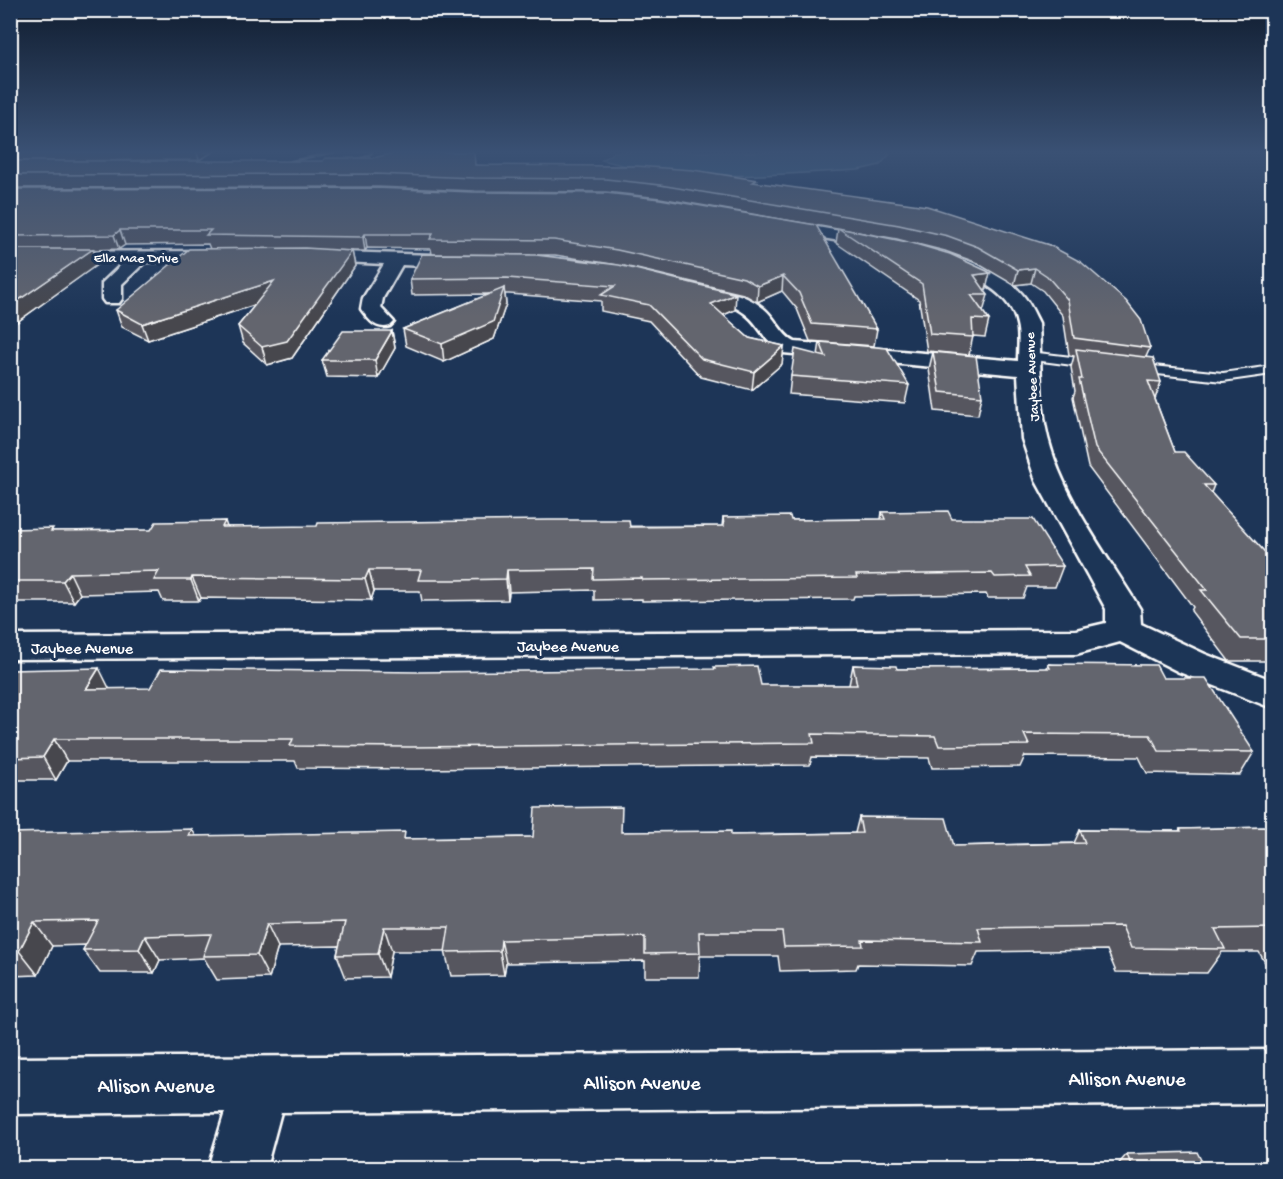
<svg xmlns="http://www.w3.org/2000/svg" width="1283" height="1179" font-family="'Gochi Hand',sans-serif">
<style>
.water{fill:#3f6887;stroke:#8ca4b7;stroke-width:1.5}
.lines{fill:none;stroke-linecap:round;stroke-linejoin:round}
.lane-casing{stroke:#fff;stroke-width:4}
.street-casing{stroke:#fff;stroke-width:5}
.lane{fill:#1d3557;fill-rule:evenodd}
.street{fill:#1d3557;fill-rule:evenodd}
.wall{fill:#56575f;stroke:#fff;stroke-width:1.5;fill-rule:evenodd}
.shaded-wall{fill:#46474d;stroke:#fff;stroke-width:1.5}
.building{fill:#64656e;stroke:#fff;stroke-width:1.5}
.labels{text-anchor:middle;stroke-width:6;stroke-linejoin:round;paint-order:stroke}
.far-street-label{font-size:14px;fill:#fff;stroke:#1d3557}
.street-label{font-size:16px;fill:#fff;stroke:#1d3557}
.near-street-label{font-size:20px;fill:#fff;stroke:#1d3557}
</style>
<rect width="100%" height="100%" fill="#1d3557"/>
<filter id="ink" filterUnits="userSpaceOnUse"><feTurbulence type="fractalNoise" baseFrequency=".0167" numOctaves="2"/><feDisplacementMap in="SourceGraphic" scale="12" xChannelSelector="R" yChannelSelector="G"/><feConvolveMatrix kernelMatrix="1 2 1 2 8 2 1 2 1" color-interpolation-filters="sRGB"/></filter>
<g filter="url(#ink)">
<path class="water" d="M 614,152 L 884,152 L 890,154 L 880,165 L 858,170 C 773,175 686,183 602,160 Z"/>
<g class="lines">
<g class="lane-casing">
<g id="lane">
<polygon points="1030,352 1096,360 1102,364 1096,368 1026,359 1024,356 1026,353"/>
<polygon points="1133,364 1223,373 1272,366 1272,374 1223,381 1129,371 1127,368 1129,365"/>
</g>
</g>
<g class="street-casing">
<g id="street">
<polygon points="342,152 371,152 364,156 292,170 285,166 292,162"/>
<polygon points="777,220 880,238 886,239 889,243 886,247 880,248 771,229 769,225"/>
<polygon points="225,251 231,252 234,256 231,260 145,262 122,284 122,299 119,303 105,303 102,299 102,283 124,262 10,262 10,252"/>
<path d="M 309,251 L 465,256 L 471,258 L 474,262 L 471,266 L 465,268 L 402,265 L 383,298 L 381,308 L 394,322 L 390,326 C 376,330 369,320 361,309 L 363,298 L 384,264 L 303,260 L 300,256 L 303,252 Z"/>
<path d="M 950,255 C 973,261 1006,275 1022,294 C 1029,302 1034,313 1039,323 C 1041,360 1039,402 1048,438 C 1064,500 1107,555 1140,609 L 1141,624 L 1205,654 L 1272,680 L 1272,708 L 1179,672 L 1120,642 L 1076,654 L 10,659 L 10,635 L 1076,630 L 1106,623 L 1106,609 L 1036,481 L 1022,439 L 1018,375 L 783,353 C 766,345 762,328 748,316 C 731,301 707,299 686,294 L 683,290 L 686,286 L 693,284 C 716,289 744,292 763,308 C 776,318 780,334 795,342 L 1018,361 C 1018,349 1020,335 1017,324 C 1011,291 971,276 944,265 L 941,261 L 944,257 Z"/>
<polygon points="1272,1050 1272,1104 281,1112 266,1168 208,1168 225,1112 10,1114 10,1058"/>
</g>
</g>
<use href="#lane" class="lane"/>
<use href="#street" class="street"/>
</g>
<g class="wall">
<polygon points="10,152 213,152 199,160 10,161"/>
<path d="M 10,161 L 475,165 L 757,183 L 1049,245 L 1150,348 L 1146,357 L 1161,382 L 1155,399 L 1175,452 L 1214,485 L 1211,493 L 1272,560 L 1272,661 L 1229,661 L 1191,611 L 1193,607 L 1088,467 L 1073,397 L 1075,391 L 1071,367 L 1074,356 L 1069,355 L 1063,316 L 1043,291 L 1031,283 L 1014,285 L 975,262 L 945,251 L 917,244 L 986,289 L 983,289 L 988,295 L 983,312 L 989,320 L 985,337 L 973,336 L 969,355 L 927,351 L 919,300 L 836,243 L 838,229 L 660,198 L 606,192 L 475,191 L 378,187 L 10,188 ZM 847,230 L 897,239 L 908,242 Z"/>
<path d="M 10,189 L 660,199 L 877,329 L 874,346 L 810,341 L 797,309 L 782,291 L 757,302 L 743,294 L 624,266 L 735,310 L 723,315 L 749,338 L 784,346 L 782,364 L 752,390 L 701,377 L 649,321 L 601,311 L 601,301 L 509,294 L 505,294 L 506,304 L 494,339 L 444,362 L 406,346 L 403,329 L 489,294 L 412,295 L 410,279 L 531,255 L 432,254 L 431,249 L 367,248 L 365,251 L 350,251 L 352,251 L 355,266 L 292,358 L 267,365 L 243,343 L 238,326 L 255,305 L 148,340 L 122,327 L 116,310 L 210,249 L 208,244 L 125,245 L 119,249 L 93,250 L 98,264 L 10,327 ZM 536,255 L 555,255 L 618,265 Z"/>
<polygon points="392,331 395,348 378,378 327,377 322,360"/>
<polygon points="820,342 909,385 905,403 789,394 791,376 818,355"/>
<polygon points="933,352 982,396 978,415 935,411 929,369"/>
<polygon points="882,512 952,519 1063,566 1055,587 1027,587 1023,598 988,598 986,594 854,596 853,599 642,601 642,599 594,600 594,590 509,592 508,600 422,601 420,591 374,591 371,600 201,598 199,601 163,601 159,592 80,594 74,602 10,602 10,529 55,531 151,530 225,521 227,527 722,526 723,517 791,520 881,519"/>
<polygon points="1048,664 1163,678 1254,752 1240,775 1147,773 1139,757 1025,756 1020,767 932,768 929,758 812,757 810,765 415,769 298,768 295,761 67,761 56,780 10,780 10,670 109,689 849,685 853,665 897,669 1047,668"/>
<polygon points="859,817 954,846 1074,843 1080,830 1179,831 1180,829 1272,827 1272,973 1271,973 1259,952 1222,952 1207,973 1116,972 1107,950 978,952 972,966 858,964 856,969 780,971 778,956 700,956 699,977 645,977 645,961 506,963 504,975 451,976 445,951 392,951 387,977 346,978 337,955 339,946 278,947 269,978 217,980 204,958 160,960 154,973 100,973 83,950 86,945 52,946 38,975 10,976 10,833 407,839 533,837 622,832 731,835 855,833"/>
<polygon points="1127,1154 1205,1168 1115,1168"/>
<polygon points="1272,1162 1272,1168 1265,1168"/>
<polygon points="983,1163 1056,1168 980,1168"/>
</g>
<g class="shaded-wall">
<polygon points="197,152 213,152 199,160"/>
<polygon points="542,152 552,152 542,155"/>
<polygon points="120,230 125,245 119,249 114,235"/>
<polygon points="365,234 367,248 365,251 363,237"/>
<polygon points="93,249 98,264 10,327 10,306"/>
<polygon points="352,251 355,266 292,358 267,365 262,347"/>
<polygon points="1035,268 1031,283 1014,285 1018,270"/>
<polygon points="990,273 986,289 970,291 974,275"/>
<polygon points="783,276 782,291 757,302 758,286"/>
<polygon points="274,281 278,297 148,340 142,324"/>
<polygon points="504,288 506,304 494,339 444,362 442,344"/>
<polygon points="736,294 735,310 710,321 711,304"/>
<polygon points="392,331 395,348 378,378 375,360"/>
<polygon points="784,346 782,364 752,390 754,372"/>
<polygon points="369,570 374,591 371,600 365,579"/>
<polygon points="507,570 509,592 508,600 506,579"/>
<polygon points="70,573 80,594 74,602 63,581"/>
<polygon points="192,577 201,598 199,601 191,580"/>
<polygon points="99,668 110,690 86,689"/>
<polygon points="54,739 67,761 56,780 43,757"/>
<polygon points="192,829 205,854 189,836"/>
<polygon points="34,922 52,946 38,975 19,951"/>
<polygon points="267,924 278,947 269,978 257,955"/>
<polygon points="384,927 392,951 387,977 378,954"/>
<polygon points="145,936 160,960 154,973 139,949"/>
<polygon points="501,940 506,963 504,975 500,951"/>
</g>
<g class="building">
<polygon points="400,152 474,152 475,165 636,166 693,170 757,180 753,182 927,206 1049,245 1081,262 1126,301 1141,320 1150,348 1074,338 1068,300 1047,276 1035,268 1018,270 978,247 948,236 899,225 660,185 606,179 474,178 376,174 10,175 10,161 323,161 325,158 372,158"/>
<polygon points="376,188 473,192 606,193 660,199 816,225 877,329 812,324 799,293 783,276 758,286 744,278 617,250 554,240 430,239 433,234 365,234 363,237 206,235 211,230 120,230 114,235 10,236 10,189"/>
<polygon points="838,228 912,243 950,254 987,271 990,273 974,275 988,295 971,295 989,320 972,319 973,337 930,334 922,284"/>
<polygon points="305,248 352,251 287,341 262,347 238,326 274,281 142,324 116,310 189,249"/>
<polygon points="10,249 93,249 10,306"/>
<polygon points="422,254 536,255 619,265 736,294 711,304 749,338 784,346 754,372 702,359 649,305 601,295 615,286 507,278 410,279"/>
<polygon points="504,288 493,322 442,344 403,329"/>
<polygon points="343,331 392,331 375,360 322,360"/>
<polygon points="820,342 887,348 909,385 791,376 795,349 826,357"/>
<polygon points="1076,349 1153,358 1161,382 1148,381 1175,452 1184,452 1214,485 1204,485 1272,560 1272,639 1241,639 1201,590 1207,590 1095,448 1079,379 1082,379"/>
<polygon points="933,352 976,356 982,396 940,392"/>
<polygon points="948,511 952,519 1033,519 1063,566 1025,567 1030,576 995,577 992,573 856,575 857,578 642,580 642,578 593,579 594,569 507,570 506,579 457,580 418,580 421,570 369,570 365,579 192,577 191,580 154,580 159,571 70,573 63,581 10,581 10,529 53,528 51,531 151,530 156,522 225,521 222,527 317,526 318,523 549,520 629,520 630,527 724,526 723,517 790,516 791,520 885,519 882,512"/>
<polygon points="1048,664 1156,665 1163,678 1206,678 1254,752 1159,751 1150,735 1024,734 1029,745 939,746 935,736 812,734 814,743 410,747 290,746 293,739 54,739 43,757 10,758 10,670 99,668 86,689 150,688 161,669 418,672 715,669 714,667 757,666 761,685 857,685 853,665 896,666 897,669 1050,668"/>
<polygon points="622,807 621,832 731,831 731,835 862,833 859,817 946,818 954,846 1085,843 1080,830 1181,831 1180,829 1272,827 1272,928 1215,929 1225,949 1131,948 1122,926 978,928 982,942 862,940 863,946 784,947 782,932 699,932 700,953 645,954 645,937 501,940 500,951 445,952 449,927 384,927 378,954 337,955 345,922 267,924 257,955 203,956 211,934 145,936 139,949 83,950 98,921 34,922 19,951 10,952 10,833 192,829 189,836 405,832 404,839 533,837 535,808"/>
<polygon points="1197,1152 1205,1168 1132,1168 1127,1154"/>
<polygon points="1054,1161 1056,1168 985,1168 983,1163"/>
<polygon points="754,1163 754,1168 680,1168 680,1164"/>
<polygon points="910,1167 910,1168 840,1168"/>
</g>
</g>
<linearGradient id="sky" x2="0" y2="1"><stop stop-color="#101d30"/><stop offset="0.48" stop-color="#3a5174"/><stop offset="1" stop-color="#3a5174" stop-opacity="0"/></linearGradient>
<rect width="1283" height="317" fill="url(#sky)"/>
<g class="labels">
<g class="far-street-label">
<text x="136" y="262">Ella Mae Drive</text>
<text transform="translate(1031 377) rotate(-93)" y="5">Jaybee Avenue</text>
</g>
<g class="street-label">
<text x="568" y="651">Jaybee Avenue</text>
<text x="82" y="653">Jaybee Avenue</text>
</g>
<g class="near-street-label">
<text x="1127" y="1085">Allison Avenue</text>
<text x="642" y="1089">Allison Avenue</text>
<text x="156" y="1092">Allison Avenue</text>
</g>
</g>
<rect width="1283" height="1179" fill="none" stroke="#1d3557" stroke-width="36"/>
<rect x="18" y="18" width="1247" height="1143" fill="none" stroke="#fff" stroke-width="2" filter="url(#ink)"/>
</svg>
